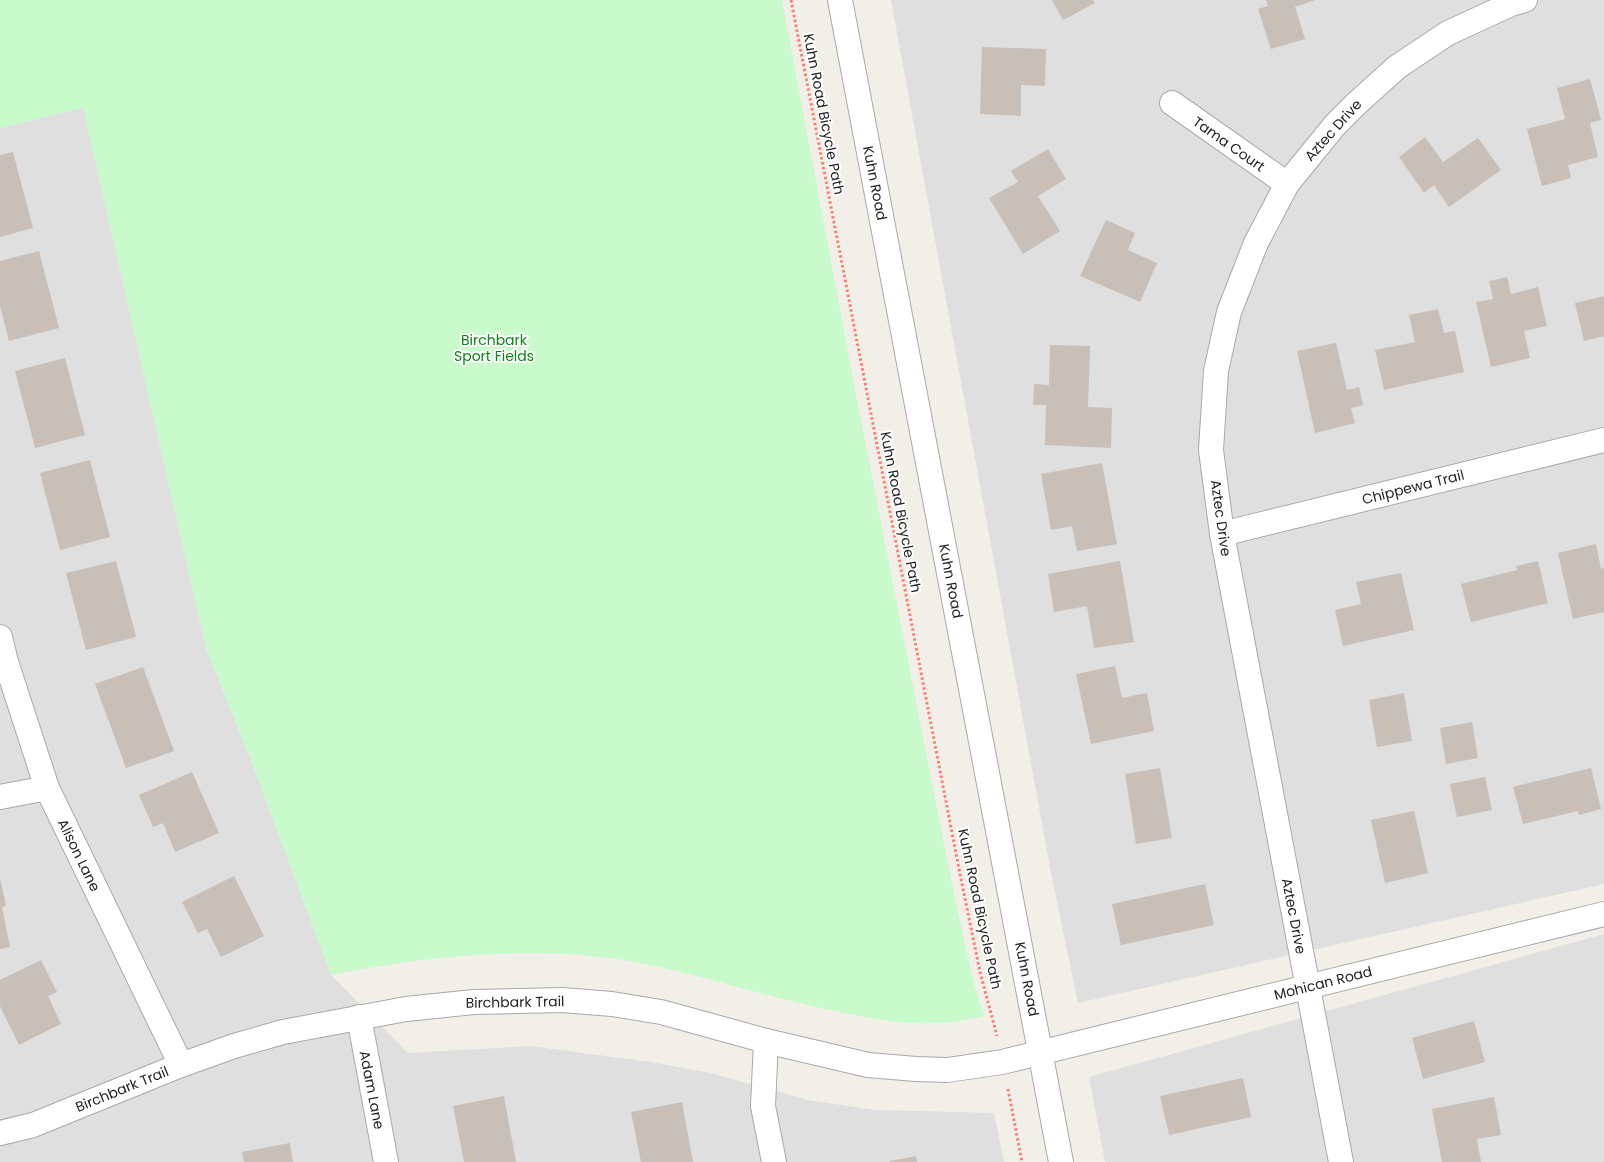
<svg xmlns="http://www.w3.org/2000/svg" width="1604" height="1162" font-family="Poppins,sans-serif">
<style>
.residential{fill:#e0dfdf}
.park{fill:#c8facc}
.building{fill:#c7bfb8}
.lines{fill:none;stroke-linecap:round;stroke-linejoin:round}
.street-casing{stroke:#a9a9a9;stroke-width:26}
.path{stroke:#fa8072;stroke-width:3;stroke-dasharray:2.5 2.5;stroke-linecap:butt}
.street{stroke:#fff;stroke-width:24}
.labels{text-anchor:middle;stroke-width:4;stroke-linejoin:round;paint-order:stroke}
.street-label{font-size:14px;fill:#222;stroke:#fff}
.park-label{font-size:14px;fill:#0c8416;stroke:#fff}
</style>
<rect width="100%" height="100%" fill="#f2efe9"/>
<g class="residential">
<polygon points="891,0 1604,0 1604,884 1078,1003 1052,878"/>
<polygon points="83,107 206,648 252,763 331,975 408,1053 530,1046 651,1062 710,1073 808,1100 875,1110 994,1113 1004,1162 0,1162 0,128"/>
<polygon points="1604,934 1604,1162 1105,1162 1089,1077"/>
</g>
<path class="park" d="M 0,0 L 782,0 L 856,395 L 951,880 L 972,976 L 984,1016 C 932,1030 886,1022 835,1011 C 765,997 698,973 629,961 C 534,945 425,956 331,975 L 252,763 L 206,648 L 83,108 L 0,128 Z"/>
<g class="building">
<polygon points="1052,0 1093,0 1095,3 1063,20"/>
<polygon points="1266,0 1315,0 1295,7 1305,39 1271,49 1258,9 1268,6"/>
<polygon points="982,47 1046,49 1045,86 1021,85 1021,116 980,114"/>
<polygon points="1590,79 1601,120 1590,123 1598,157 1568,165 1571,178 1542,186 1527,129 1565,119 1557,88"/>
<polygon points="1425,137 1443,162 1478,138 1501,170 1449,207 1434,185 1424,193 1399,157"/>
<polygon points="1048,149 1066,179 1038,196 1060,231 1023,254 989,198 1018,182 1011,171"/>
<polygon points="13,152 33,228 0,237 0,155"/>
<polygon points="1106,220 1135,233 1128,250 1157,263 1140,302 1080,276"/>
<polygon points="39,251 59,328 9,341 0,306 0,261"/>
<polygon points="1507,277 1511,294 1538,287 1547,326 1524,331 1530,358 1491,367 1476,302 1493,299 1489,281"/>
<polygon points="1604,296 1604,336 1584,341 1575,303"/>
<polygon points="1438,309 1444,333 1455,331 1464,372 1384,390 1375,350 1415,342 1409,315"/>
<polygon points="1336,343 1347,390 1359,387 1363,405 1351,408 1355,423 1315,433 1297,351"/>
<polygon points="1050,345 1090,346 1088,407 1112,408 1111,448 1045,445 1046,405 1033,405 1034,384 1049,385"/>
<polygon points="65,358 85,435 35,448 15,371"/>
<polygon points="90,460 110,537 60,550 40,473"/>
<polygon points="1102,463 1117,544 1077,551 1072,526 1051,530 1041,474"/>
<polygon points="1596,544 1601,569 1604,568 1604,612 1573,619 1558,553"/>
<polygon points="116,561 136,637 86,650 66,573"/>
<polygon points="1120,561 1134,642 1094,648 1087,606 1054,612 1048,574"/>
<polygon points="1538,561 1548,603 1471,622 1461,584 1517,570 1516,566"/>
<polygon points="1401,573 1414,630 1343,646 1335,610 1361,604 1356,582"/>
<polygon points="1115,666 1122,698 1147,693 1154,731 1091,744 1076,674"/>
<polygon points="143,667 174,751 126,768 95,684"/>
<polygon points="1404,693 1412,741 1377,747 1369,700"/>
<polygon points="1472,722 1478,758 1446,764 1440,728"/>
<polygon points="1160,768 1172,838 1136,844 1125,774"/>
<polygon points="1591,768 1601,809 1579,815 1578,811 1523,824 1513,787"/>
<polygon points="192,772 219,833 175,852 163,823 153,827 139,795"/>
<polygon points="1485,777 1492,810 1457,817 1450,784"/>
<polygon points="1414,811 1428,873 1385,883 1371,820"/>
<polygon points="234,876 264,936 221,957 207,929 198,933 182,902"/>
<polygon points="0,878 6,906 2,907 10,947 0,949"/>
<polygon points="1205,884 1214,925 1121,945 1112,904"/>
<polygon points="41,960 57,992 48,996 61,1024 19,1045 0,1006 0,980"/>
<polygon points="1474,1021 1485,1062 1423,1079 1412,1038"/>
<polygon points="1243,1078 1251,1117 1169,1135 1160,1096"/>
<polygon points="504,1096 516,1162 464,1162 453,1106"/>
<polygon points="1494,1097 1501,1135 1477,1139 1481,1162 1442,1162 1432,1109"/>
<polygon points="682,1102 693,1162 641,1162 631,1112"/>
<polygon points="290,1143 293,1162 244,1162 242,1152"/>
<polygon points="916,1156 917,1162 890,1162 890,1161"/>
</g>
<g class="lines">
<g class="street-casing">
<g id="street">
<polyline points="840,0 1061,1162"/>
<polyline points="1172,103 1287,184"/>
<polyline points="1222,534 1604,440"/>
<polyline points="0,637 6,662 47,788 181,1065"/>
<polyline points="0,797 47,788"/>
<polyline points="359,1017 386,1162"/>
<polyline points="766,1041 763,1106 774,1162"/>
<polyline points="0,1133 33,1125 181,1065 234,1046 283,1032 406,1009 474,1002 562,1000 612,1004 661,1012 766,1041 868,1065 916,1069 947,1070 1002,1062 1604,914"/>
<polyline points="1341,1162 1222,534 1211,450 1216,371 1229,312 1256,243 1287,184 1335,125 1355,105 1397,67 1448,33 1511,4 1525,0"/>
</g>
</g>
<g class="path">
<polyline points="791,0 960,874 980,972 997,1036"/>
<polyline points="1008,1089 1022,1162"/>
</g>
<use href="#street" class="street"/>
</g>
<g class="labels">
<g class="street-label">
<text transform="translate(824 114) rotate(79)" y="5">Kuhn Road Bicycle Path</text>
<text transform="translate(1333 130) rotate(-48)" y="5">Aztec Drive</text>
<text transform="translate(1229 144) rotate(35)" y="5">Tama Court</text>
<text transform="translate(875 183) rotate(79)" y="5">Kuhn Road</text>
<text transform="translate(1413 487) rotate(-14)" y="5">Chippewa Trail</text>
<text transform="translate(901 512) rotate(79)" y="5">Kuhn Road Bicycle Path</text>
<text transform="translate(1221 518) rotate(82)" y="5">Aztec Drive</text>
<text transform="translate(951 581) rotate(79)" y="5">Kuhn Road</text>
<text transform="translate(79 855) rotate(64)" y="5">Alison Lane</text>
<text transform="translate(980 909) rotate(78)" y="5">Kuhn Road Bicycle Path</text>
<text transform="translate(1294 916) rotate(79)" y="5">Aztec Drive</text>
<text transform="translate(1027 979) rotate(79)" y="5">Kuhn Road</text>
<text transform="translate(1323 983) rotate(-14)" y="5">Mohican Road</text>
<text transform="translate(515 1002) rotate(-1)" y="5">Birchbark Trail</text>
<text transform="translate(122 1089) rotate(-22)" y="5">Birchbark Trail</text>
<text transform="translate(372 1090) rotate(79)" y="5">Adam Lane</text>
</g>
<g class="park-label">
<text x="494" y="345">Birchbark<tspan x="494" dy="16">Sport Fields</tspan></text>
</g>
</g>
</svg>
